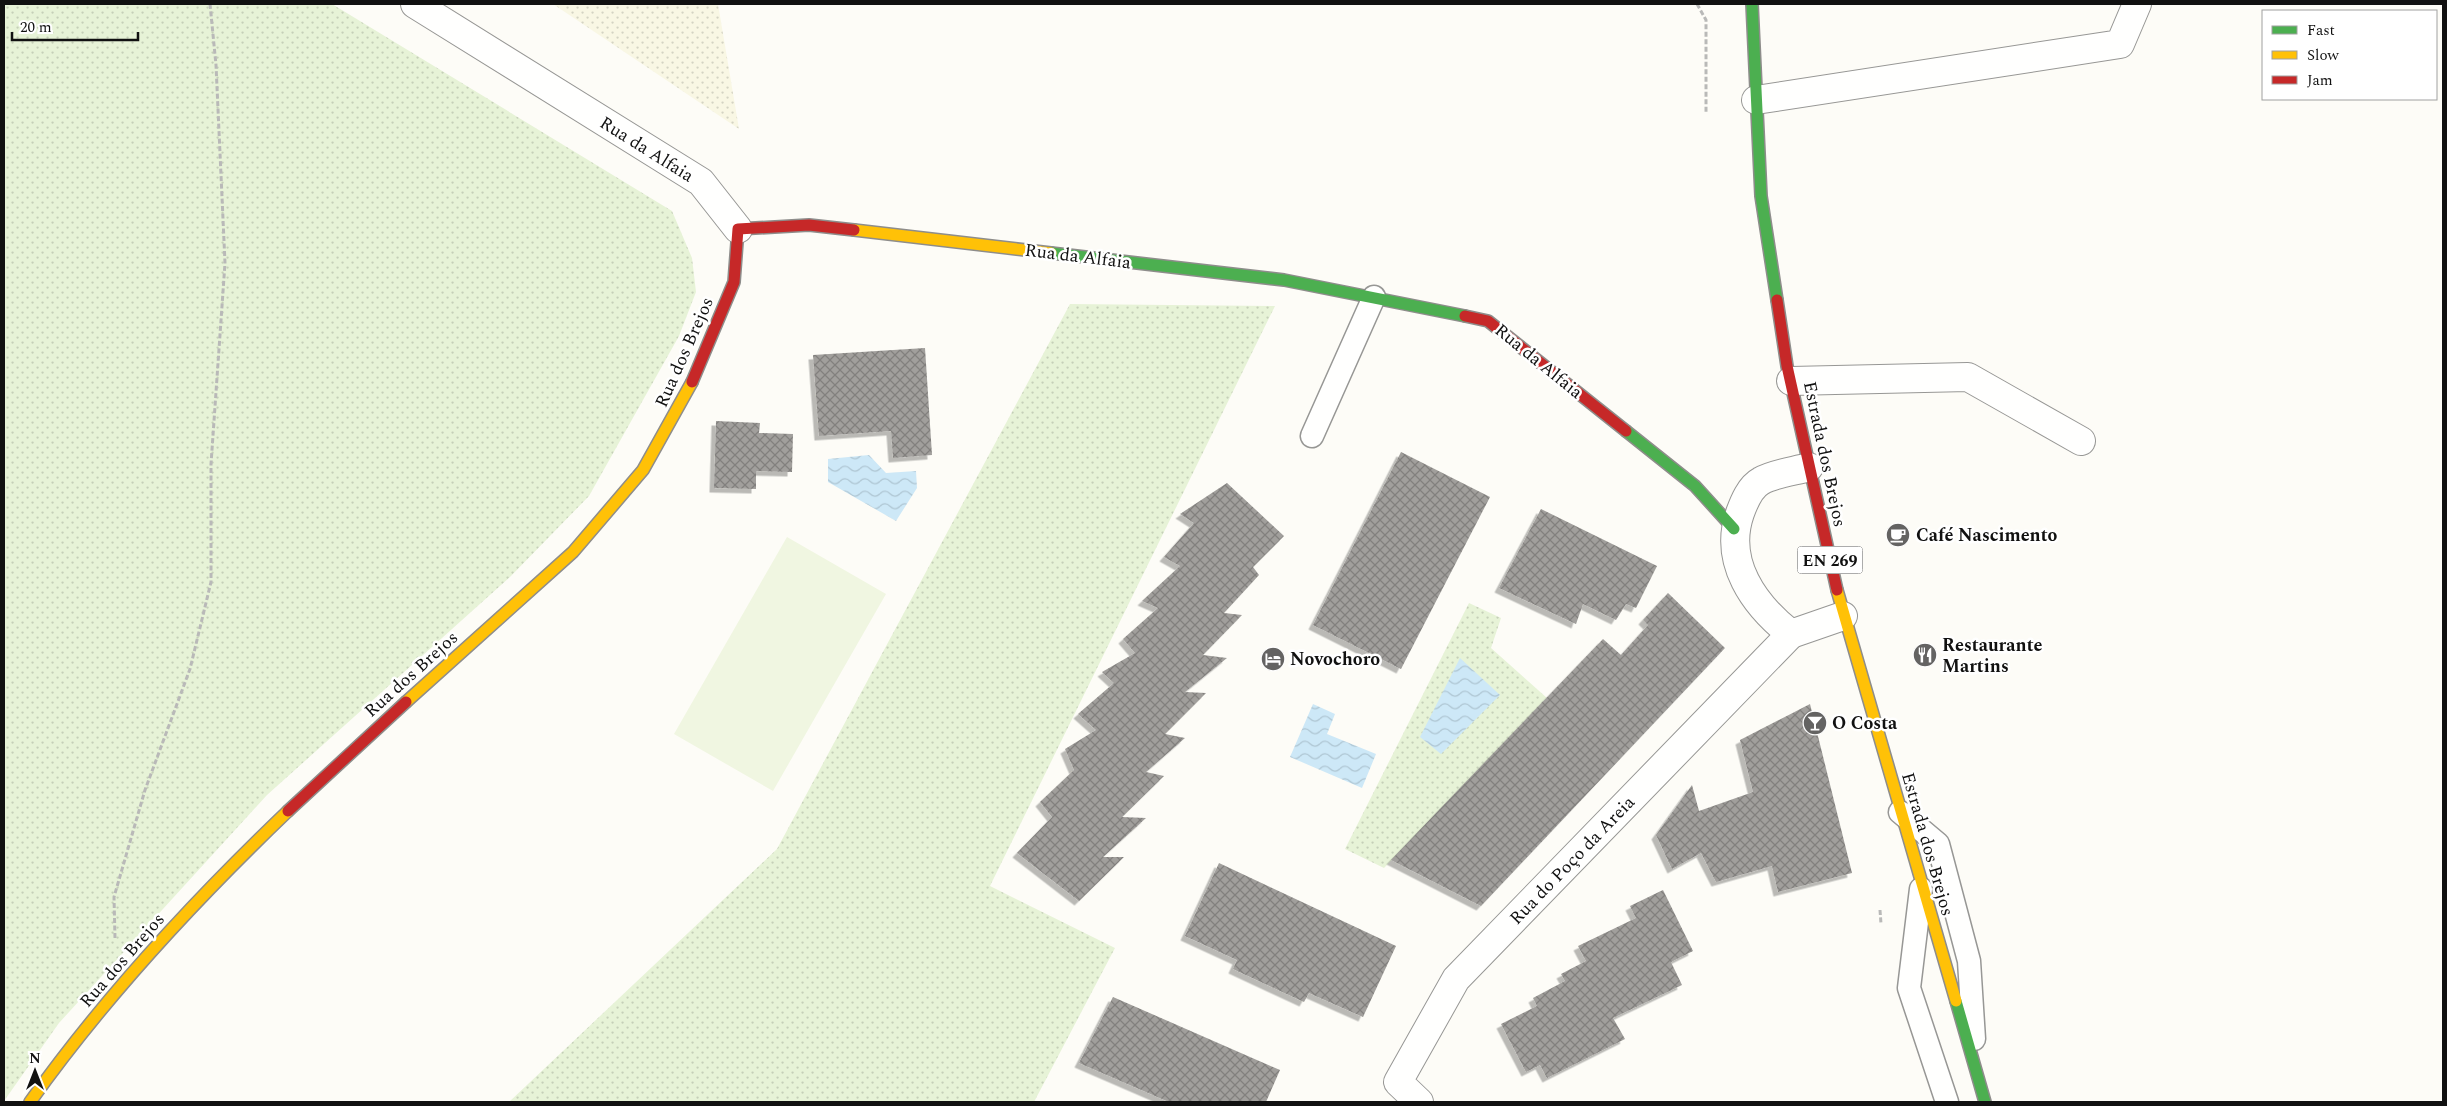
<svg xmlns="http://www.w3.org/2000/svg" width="2447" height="1106" font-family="Spectral,serif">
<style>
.farmland{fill:url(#farmland-dots)}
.grass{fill:url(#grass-dots)}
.pitch{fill:#f0f6e1}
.water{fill:url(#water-waves)}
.building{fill:url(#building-cross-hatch);filter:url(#shadow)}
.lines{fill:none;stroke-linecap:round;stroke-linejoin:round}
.lane-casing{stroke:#979795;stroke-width:25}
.street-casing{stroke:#979795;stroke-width:30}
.fast-casing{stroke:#8e8d8b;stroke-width:14}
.slow-casing{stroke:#8e8d8b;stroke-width:14}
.jam-casing{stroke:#8e8d8b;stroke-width:14}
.path{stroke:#b9b9b8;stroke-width:3;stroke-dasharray:5 2.5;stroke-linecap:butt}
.lane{stroke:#fffffe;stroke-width:22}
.street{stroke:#fffffe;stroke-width:28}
.fast{stroke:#4caf50;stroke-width:11}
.slow{stroke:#ffc107;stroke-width:11}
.jam{stroke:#c62828;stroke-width:11}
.labels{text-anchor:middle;stroke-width:5;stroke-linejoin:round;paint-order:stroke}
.shield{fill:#fff;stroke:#585858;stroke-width:1}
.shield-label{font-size:16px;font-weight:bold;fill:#111}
.street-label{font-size:18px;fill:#111;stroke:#fff}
.poi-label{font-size:18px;font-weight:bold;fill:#111;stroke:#fff;text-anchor:start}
</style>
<defs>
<pattern id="farmland-dots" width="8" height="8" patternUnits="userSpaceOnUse" patternTransform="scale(1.25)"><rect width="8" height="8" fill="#f9f7e4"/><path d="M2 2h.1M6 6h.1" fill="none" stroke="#d4d3c3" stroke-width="1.8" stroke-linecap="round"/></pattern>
<pattern id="grass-dots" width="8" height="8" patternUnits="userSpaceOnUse" patternTransform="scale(1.25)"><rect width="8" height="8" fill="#e7f3d7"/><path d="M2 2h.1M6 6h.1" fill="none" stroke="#c5cfb8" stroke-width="1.8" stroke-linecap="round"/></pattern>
<pattern id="water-waves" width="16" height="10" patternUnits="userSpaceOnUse" patternTransform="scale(1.25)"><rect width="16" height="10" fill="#cde8f7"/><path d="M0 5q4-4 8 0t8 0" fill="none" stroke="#afc6d3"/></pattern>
<pattern id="building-cross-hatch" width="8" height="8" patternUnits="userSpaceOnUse" patternTransform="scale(1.25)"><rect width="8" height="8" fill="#a19f9c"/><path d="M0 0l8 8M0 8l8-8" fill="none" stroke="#82807e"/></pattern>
<filter id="shadow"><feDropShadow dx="-4.5" dy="4.5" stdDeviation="0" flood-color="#0004"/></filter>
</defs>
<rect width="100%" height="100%" fill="#fdfcf7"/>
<polygon class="farmland" points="553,4 718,4 739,129"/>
<g class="grass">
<polygon points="4,4 332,4 672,211 692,258 696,292 679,336 589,496 510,577 267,795 59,1023 4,1101"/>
<polygon points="1070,304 1275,306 990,886 1115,948 1034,1102 509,1102 777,849"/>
<polygon points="1469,603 1501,618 1491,648 1547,698 1384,868 1345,849"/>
</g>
<polygon class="pitch" points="787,537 886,594 773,791 674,734"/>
<g class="water">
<polygon points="869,455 886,473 916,471 917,488 896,521 828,482 828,459"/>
<polygon points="1460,658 1500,695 1441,754 1420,737"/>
<polygon points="1313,704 1335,714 1327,734 1376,754 1362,788 1290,757"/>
</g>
<g class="building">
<polygon points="925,348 932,455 893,458 891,431 819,436 813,355"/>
<polygon points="716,421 760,423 759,433 793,434 792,472 756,471 756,489 714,488"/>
<polygon points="1401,452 1490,497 1401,669 1313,625"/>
<polygon points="1227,483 1284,536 1253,567 1259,575 1224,613 1242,615 1203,655 1227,658 1185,692 1206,693 1165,734 1185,738 1146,772 1164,776 1122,817 1146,818 1103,857 1124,857 1079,901 1017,853 1052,817 1040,802 1074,770 1065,749 1096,730 1078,714 1114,683 1102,672 1135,653 1123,639 1158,608 1142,601 1180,566 1164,557 1194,523 1180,514"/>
<polygon points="1541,509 1657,566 1636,608 1626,604 1616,620 1583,604 1576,624 1499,588"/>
<polygon points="1668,593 1725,648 1481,906 1391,860 1603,639 1621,655 1648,625 1643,620"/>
<polygon points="1810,704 1852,873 1778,892 1772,866 1716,882 1701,853 1672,869 1656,835 1692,785 1699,811 1753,792 1740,740"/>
<polygon points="1219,863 1396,946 1363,1017 1309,993 1304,1002 1233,969 1237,960 1185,936"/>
<polygon points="1663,890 1693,951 1671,962 1682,985 1613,1018 1625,1039 1547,1078 1540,1065 1526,1072 1501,1024 1537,1006 1533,998 1565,981 1561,974 1586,961 1578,946 1636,918 1630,906"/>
<polygon points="1113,997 1280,1070 1266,1102 1169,1102 1079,1063"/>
</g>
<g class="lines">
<g class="lane-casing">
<g id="lane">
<polyline points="1312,436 1374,297"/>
<polyline points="1900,812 1938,844 1969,961 1974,1039"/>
<polyline points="1921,889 1909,988 1947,1102"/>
</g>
</g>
<g class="street-casing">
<g id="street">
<polyline points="415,4 701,182 738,229"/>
<polyline points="1756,100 2120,44 2137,4"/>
<polyline points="1791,381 1968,377 2081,441"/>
<path d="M 1809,467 C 1795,471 1772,474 1761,481 C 1750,487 1744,502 1740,513 C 1723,562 1754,605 1791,634 L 1843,616"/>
<polyline points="1419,1102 1398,1082 1456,979 1791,634"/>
</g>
</g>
<g class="fast-casing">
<g id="fast">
<polyline points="1752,4 1761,196 1777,300"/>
<polyline points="1051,253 1284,280 1465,316"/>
<polyline points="1626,431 1695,486 1734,529"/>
<polyline points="1956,1001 1985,1102"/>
</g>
</g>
<g class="slow-casing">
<g id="slow">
<polyline points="854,230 1051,253"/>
<polyline points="1837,590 1956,1001"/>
<polyline points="406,702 573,552 643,470 692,382"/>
<path d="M 30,1102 C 104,998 196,899 288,811"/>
</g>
</g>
<g class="jam-casing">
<g id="jam">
<polyline points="1777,300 1787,366 1837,590"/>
<polyline points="1465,316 1488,321 1626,431"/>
<polyline points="692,382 734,282 738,229 809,225 854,230"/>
<polyline points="288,811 406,702"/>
</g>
</g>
<g class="path">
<polyline points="1697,4 1706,20 1706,114"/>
<polyline points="1880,910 1881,924"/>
<polyline points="115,938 114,897 145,790 190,669 211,582 211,464 225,263 216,65 210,4"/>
</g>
<use href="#lane" class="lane"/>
<use href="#street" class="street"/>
<use href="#fast" class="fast"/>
<use href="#slow" class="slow"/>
<use href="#jam" class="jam"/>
</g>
<defs>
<g id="cafe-disc" transform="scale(1.25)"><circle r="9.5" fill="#646362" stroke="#fff"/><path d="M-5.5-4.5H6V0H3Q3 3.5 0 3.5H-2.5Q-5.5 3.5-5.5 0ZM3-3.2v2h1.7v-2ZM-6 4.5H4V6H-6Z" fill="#fff"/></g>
<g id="restaurant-disc" transform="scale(1.25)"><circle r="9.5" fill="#646362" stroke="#fff"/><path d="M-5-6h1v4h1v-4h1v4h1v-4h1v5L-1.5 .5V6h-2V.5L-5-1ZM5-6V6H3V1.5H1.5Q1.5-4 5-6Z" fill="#fff"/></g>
<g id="hotel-disc" transform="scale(1.25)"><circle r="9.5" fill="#646362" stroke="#fff"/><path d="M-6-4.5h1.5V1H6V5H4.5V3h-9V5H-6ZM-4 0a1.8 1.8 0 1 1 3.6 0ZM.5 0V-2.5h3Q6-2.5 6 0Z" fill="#fff"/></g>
<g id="bar-disc" transform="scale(1.25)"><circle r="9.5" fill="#646362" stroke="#fff"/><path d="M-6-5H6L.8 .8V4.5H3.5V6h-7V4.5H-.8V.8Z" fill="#fff"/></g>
</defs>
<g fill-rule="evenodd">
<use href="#cafe-disc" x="1898" y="535"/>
<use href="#restaurant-disc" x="1925" y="655"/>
<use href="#hotel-disc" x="1273" y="659"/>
<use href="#bar-disc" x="1815" y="723"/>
</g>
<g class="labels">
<rect class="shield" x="1797.5" y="546.5" width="65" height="27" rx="4"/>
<g class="shield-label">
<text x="1830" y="566">EN 269</text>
</g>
<g class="street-label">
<text transform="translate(647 149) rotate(32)" y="6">Rua da Alfaia</text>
<text transform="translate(1078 256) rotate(7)" y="6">Rua da Alfaia</text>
<text transform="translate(684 352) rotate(-66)" y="6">Rua dos Brejos</text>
<text transform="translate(1539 361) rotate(39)" y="6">Rua da Alfaia</text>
<text transform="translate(1825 454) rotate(78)" y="6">Estrada dos Brejos</text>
<text transform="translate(411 674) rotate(-42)" y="6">Rua dos Brejos</text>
<text transform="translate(1928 844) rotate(74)" y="6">Estrada dos Brejos</text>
<text transform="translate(1572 860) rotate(-46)" y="6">Rua do Poço da Areia</text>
<text transform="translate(122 960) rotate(-49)" y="6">Rua dos Brejos</text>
</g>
<g class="poi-label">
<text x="1916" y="541">Café Nascimento</text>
<text x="1942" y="651">Restaurante<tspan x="1942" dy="21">Martins</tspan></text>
<text x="1290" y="665">Novochoro</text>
<text x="1832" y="729">O Costa</text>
</g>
</g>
<rect width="2447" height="1106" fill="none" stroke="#111111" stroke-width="10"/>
<rect x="2262" y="10" width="175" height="90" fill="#ffffff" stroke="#a0a0a0"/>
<rect x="2272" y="26" width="25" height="8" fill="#4caf50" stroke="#a0a0a0"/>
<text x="2307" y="35" font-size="15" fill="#111111">Fast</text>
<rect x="2272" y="51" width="25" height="8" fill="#ffc107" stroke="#a0a0a0"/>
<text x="2307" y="60" font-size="15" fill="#111111">Slow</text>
<rect x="2272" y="76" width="25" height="8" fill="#c62828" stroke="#a0a0a0"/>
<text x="2307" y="85" font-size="15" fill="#111111">Jam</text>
<g transform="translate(35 1071)" stroke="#ffffff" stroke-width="4" paint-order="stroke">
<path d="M0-4L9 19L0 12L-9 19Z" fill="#111111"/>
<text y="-8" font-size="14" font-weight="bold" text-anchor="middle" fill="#111111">N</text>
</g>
<path d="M12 32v8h126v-8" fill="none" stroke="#111111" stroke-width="2.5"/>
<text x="20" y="32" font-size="15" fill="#111111" stroke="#ffffff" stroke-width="4" paint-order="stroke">20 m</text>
</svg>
